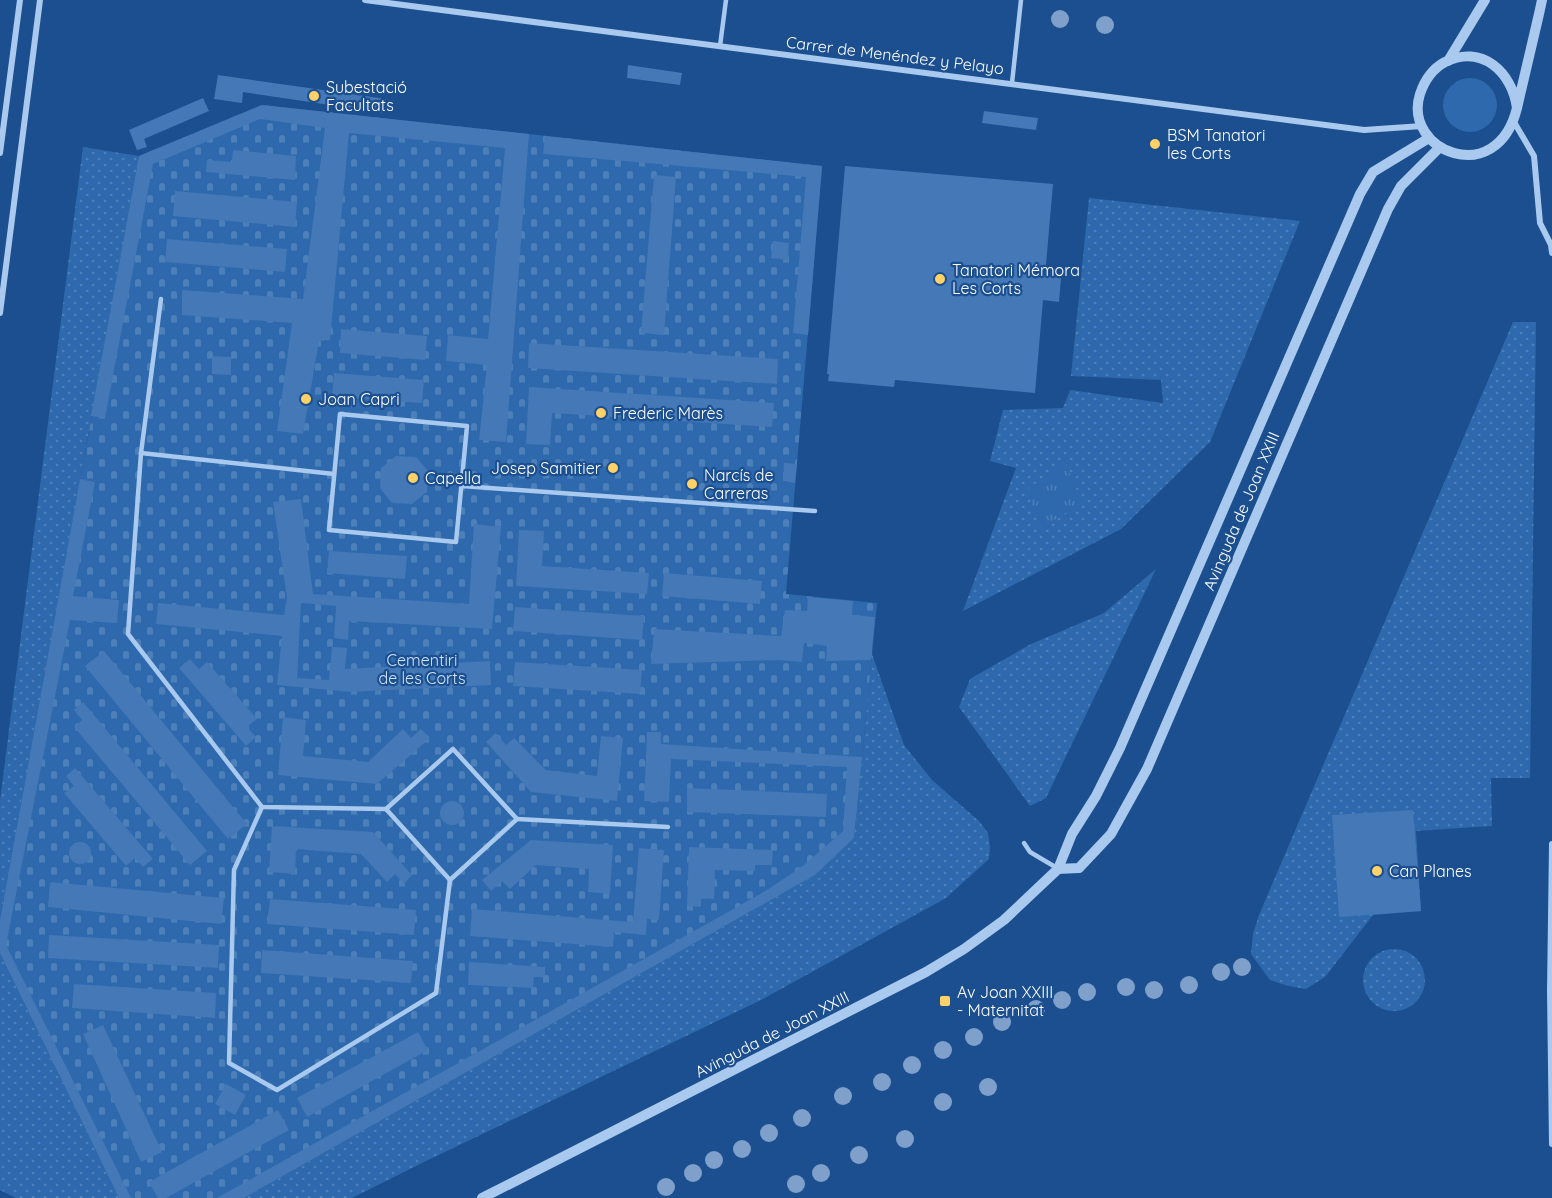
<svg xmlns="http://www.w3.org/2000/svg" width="1552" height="1198" font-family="Quicksand,sans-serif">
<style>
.grass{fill:url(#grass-dots)}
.cemetery{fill:url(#cemetery-stones)}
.park{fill:url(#park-tufts)}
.garden{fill:#2e69ad}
.building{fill:#4478b7}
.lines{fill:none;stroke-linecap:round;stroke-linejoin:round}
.service{stroke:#a9c9ee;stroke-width:4.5}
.minor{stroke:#a9c9ee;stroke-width:6}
.tertiary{stroke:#a9c9ee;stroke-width:10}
.tree{fill:#7ea0ca}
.poi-dot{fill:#ffd166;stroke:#1b4f8f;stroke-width:2}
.labels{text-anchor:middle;stroke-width:4.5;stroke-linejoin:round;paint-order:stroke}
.street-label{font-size:16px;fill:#fff;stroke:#1b4f8f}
.poi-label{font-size:16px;fill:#fff;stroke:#1b4f8f;text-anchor:start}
.park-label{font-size:16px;fill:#cfe3fa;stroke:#1b4f8f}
</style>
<defs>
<pattern id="grass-dots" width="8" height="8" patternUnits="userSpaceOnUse" patternTransform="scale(1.5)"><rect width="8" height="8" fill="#2e69ad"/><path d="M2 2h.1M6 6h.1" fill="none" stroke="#4d80b9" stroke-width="1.8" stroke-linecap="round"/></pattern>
<pattern id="cemetery-stones" width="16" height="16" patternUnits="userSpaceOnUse" patternTransform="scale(1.5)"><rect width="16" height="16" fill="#2e69ad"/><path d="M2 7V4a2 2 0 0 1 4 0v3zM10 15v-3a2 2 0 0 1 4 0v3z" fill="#4d80b9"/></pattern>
<pattern id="park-tufts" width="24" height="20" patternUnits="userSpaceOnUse" patternTransform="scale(1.5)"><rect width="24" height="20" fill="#2e69ad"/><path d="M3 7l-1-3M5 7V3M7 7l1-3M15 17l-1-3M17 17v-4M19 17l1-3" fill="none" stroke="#4d80b9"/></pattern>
</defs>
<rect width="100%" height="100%" fill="#1b4f8f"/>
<g class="grass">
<polygon points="83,147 139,156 0,920 0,801"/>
<polygon points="1089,198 1300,221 1210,442 1121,529 963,611 1016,468 990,461 1003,410 1063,408 1070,390 1163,403 1161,380 1071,376"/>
<polygon points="1513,322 1536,322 1530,778 1491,778 1492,826 1416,831 1421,911 1373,915 1325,977 1306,989 1288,986 1270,980 1251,954 1253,934 1259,915"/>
<polygon points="1156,569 1046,798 1030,806 959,707 970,679 1031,644 1104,613"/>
<polygon points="872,654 904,745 932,780 979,821 988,833 990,847 989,859 946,898 761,1000 422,1163 352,1198 244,1198 815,875 854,838"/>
<circle cx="1394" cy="980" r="31"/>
<polygon points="0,953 119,1198 16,1198 0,1190"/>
</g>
<polygon class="cemetery" points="262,105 822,166 786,594 877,603 854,838 815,875 244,1198 119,1198 0,953 0,920 139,156"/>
<polygon class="park" points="1065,463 1082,503 1041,528 1026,490"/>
<circle class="garden" cx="1470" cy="105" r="27"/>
<g class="building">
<polygon points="628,65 682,73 680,85 627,78"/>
<polygon points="218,75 386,99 384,113 243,92 242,103 214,99"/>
<polygon points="203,98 209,111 144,139 147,147 137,150 129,130"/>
<polygon points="262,105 529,134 506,442 479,440 487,365 446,361 448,335 488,339 505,148 349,133 330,340 319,341 303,434 277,431 292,323 182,315 182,290 303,299 325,128 260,119 153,164 105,418 91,416 139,156"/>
<polygon points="984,111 1038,118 1036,130 982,123"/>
<polygon points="545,136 822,166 808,335 793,333 806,177 543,154"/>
<polygon points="233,150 296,156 295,180 206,172 207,160 232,162"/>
<polygon points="845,166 1053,184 1045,276 1061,278 1059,302 1043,300 1035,393 895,380 894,387 828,381 829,374 827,374"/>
<polygon points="654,175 676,177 664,335 641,333"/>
<polygon points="175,191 297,202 295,227 173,216"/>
<polygon points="167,239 287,249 285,272 165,262"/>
<polygon points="773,241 789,243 788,260 771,258"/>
<polygon points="341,329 427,336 425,360 340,353"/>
<polygon points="529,343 778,359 777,384 528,368"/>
<polygon points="212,356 231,357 231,375 212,374"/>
<polygon points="334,373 424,380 422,403 332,397"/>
<polygon points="529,387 774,403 772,427 552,413 550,445 526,444"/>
<polygon points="396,456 416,457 429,472 427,492 412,504 392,503 380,488 381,468"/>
<polygon points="784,463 797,464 795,483 783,481"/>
<polygon points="80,479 95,482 73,596 119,600 117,623 70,620 6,945 131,1198 119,1198 0,953 0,920"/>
<polygon points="301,499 313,594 469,604 474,524 501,527 492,629 349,621 348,640 334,638 336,606 301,603 297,678 329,680 332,647 347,648 345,669 490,661 491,685 351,692 277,685 282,636 156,624 158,603 284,615 287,598 273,502"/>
<polygon points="519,530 544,531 542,566 649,573 647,594 516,586"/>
<polygon points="329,551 407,556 405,579 327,573"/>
<polygon points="664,573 762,581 760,604 662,596"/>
<polygon points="808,597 853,601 852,615 875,617 871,660 826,661 827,646 804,643 802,662 779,660 651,664 654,629 781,636 785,610 807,611"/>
<polygon points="515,607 644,616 642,640 513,631"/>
<polygon points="104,651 247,824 228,839 85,666"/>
<polygon points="190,659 199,669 207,662 257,719 247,727 256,737 246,746 179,668"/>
<polygon points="515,662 642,670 640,694 513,686"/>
<polygon points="83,702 207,851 190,865 74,727 82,720 74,710"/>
<polygon points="283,717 306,720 303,756 368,762 403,729 411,738 421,729 430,738 377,784 278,775"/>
<polygon points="647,732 661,732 661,744 862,757 854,838 815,875 244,1198 217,1198 767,890 804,865 843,831 847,767 671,759 669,802 644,801"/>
<polygon points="496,733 506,745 514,738 546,770 597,776 601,736 623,738 617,801 531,792 486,742"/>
<polygon points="75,768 153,859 143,867 135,858 126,866 64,793 74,786 66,776"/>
<polygon points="687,788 827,794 826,817 687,812"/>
<circle cx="452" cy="813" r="12"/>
<polygon points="1413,810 1421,911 1339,917 1332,815"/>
<polygon points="272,826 373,832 412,875 404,884 395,874 387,882 361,854 296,849 295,874 269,872"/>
<polygon points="531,840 613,845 610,894 588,892 589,869 536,865 510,889 502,881 491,891 482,880"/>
<circle cx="80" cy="853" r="11"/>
<polygon points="689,847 773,850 772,865 755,865 755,871 715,870 714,899 701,898 701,907 687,906"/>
<polygon points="639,848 664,850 659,920 647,919 646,935 614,932 613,947 470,936 472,909 633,922"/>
<polygon points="50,882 224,898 221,924 48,907"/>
<polygon points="270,899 416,910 414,935 267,924"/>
<polygon points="49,935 219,945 218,968 48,958"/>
<polygon points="262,950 413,961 411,983 261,973"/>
<polygon points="469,962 545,967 545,977 534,977 533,988 468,985"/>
<polygon points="74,984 216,993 215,1018 72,1008"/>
<polygon points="103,1025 162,1152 141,1162 83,1034"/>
<polygon points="418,1032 428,1050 307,1117 297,1098"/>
<polygon points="226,1084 246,1095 235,1115 215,1104"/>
<polygon points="278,1110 289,1130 166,1198 158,1198 149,1182"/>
</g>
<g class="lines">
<g class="service">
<polyline points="720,46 726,0"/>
<polyline points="1012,83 1021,0"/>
<polyline points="161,299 141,453 128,634 262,807 386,809"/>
<polygon points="340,414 467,426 456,542 329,530"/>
<polyline points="141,453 334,474"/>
<polyline points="462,486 815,511"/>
<polygon points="453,749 517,819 450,880 386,809"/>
<polyline points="262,807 234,870 229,1063 277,1090 436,993 450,880"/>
<polyline points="517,819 668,827"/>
<polyline points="1024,843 1030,852 1057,868"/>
</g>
<g class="minor">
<polyline points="365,0 1364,130 1422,126"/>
<polyline points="1514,122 1534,156 1540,223 1551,245 1552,253"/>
<polyline points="0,153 20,0"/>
<polyline points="0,313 40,0"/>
<polyline points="1552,844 1550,991 1552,1144"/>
</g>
<g class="tertiary">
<polyline points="1448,61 1485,0"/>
<path d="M 1517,108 C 1512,72 1482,44 1445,62 C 1432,69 1425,79 1420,94 C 1402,151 1497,190 1517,108 L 1539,14 L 1542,0"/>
<polyline points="1058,869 1079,868 1111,834 1147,769 1388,209 1401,186 1440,147"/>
<polyline points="482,1198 926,972 964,949 1004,920 1058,869 1072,834 1096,796 1120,748 1360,194 1373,172 1429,138"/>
</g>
</g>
<g class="tree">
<circle cx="1060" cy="19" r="9"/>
<circle cx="1105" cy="25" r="9"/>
<circle cx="1242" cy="967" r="9"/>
<circle cx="1221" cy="972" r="9"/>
<circle cx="1189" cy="985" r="9"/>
<circle cx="1126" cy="987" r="9"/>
<circle cx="1154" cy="990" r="9"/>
<circle cx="1087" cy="992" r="9"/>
<circle cx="1062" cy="1000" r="9"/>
<circle cx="1036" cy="1009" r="9"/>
<circle cx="1002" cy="1022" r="9"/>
<circle cx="974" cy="1037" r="9"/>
<circle cx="943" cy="1050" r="9"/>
<circle cx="912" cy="1065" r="9"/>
<circle cx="882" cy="1082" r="9"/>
<circle cx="988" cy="1087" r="9"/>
<circle cx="843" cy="1096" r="9"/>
<circle cx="943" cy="1102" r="9"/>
<circle cx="802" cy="1118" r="9"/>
<circle cx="769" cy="1133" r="9"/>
<circle cx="905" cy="1139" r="9"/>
<circle cx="742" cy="1149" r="9"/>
<circle cx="859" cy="1155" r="9"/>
<circle cx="714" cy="1160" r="9"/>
<circle cx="693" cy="1173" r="9"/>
<circle cx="821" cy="1173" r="9"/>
<circle cx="796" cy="1184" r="9"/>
<circle cx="666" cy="1187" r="9"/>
</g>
<g class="poi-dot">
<circle cx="314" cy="96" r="6"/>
<circle cx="1155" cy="144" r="6"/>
<circle cx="940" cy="279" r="6"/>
<circle cx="306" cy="399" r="6"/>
<circle cx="601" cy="413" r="6"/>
<circle cx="613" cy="468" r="6"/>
<circle cx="413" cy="478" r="6"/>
<circle cx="692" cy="484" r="6"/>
<circle cx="1377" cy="871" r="6"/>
<rect x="939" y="995" width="12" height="12" rx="3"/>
</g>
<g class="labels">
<g class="street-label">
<text transform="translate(895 55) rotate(7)" y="6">Carrer de Menéndez y Pelayo</text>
<text transform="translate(1241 511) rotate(-67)" y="6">Avinguda de Joan XXIII</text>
<text transform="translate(772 1034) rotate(-27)" y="6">Avinguda de Joan XXIII</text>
</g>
<g class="poi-label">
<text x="326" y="93">Subestació<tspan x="326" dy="18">Facultats</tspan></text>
<text x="1167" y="141">BSM Tanatori<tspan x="1167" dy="18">les Corts</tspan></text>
<text x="952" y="276">Tanatori Mémora<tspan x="952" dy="18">Les Corts</tspan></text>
<text x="318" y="405">Joan Capri</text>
<text x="613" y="419">Frederic Marès</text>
<text x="601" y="474" text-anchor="end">Josep Samitier</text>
<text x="704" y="481">Narcís de<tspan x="704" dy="18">Carreras</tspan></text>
<text x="425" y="484">Capella</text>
<text x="1389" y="877">Can Planes</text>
<text x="957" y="998">Av Joan XXIII<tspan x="957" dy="18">- Maternitat</tspan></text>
</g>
<g class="park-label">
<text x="422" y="666">Cementiri<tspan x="422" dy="18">de les Corts</tspan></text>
</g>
</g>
</svg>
